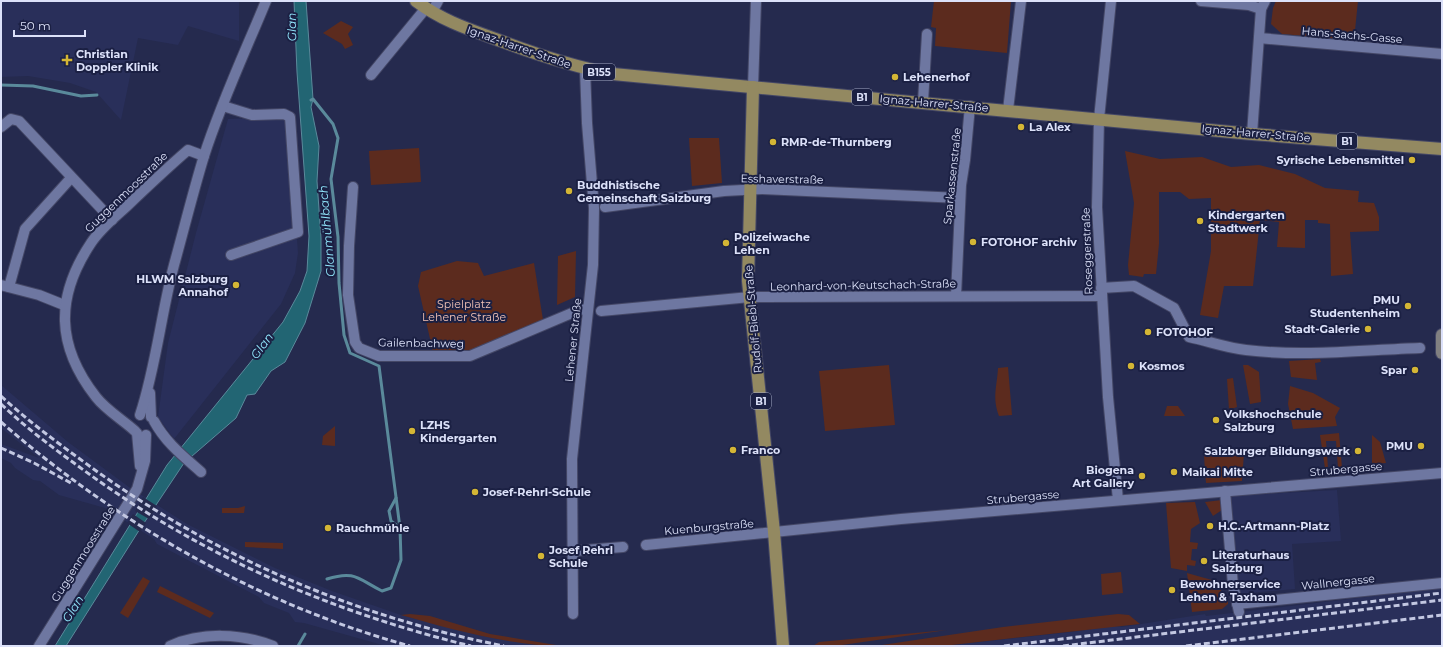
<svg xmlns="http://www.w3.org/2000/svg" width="1443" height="647" font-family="Montserrat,sans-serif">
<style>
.built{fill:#292f5a}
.green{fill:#5c2b1e}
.water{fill:#226573;stroke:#5a8a9b}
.pier{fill:#252a4e}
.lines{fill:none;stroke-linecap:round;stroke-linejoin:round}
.stream{stroke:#5a8a9b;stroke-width:3}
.street-casing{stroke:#444766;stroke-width:12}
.secondary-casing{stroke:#444766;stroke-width:14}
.primary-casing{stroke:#444766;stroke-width:14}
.street{stroke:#6e77a1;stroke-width:10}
.secondary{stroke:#818081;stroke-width:12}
.primary{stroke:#938961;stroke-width:12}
.rail{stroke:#c2c7e1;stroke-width:3;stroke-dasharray:6 3;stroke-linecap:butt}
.poi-dot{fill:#d4b635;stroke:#1b2043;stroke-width:1.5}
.labels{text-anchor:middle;stroke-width:4;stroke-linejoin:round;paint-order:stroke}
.shield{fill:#1b2043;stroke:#a2a7c2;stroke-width:1}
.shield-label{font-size:10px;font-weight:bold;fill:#dce1f9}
.street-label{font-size:11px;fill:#dce1f9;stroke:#1b2043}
.poi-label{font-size:11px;font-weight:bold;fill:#dce1f9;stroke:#1b2043;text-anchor:start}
.park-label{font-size:11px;fill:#f3c3b6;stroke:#1b2043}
.water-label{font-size:12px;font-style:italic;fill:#93e8fe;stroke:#1b2043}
</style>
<rect width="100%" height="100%" fill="#252a4e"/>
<g class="built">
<polygon points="1,1 239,1 239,41 188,26 178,45 138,38 121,120 96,92 70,83 28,76 1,77"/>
<polygon points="288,117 298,253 295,273 281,304 174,439 158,417 168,343 196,233 228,119"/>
<polygon points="1,385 68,442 129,487 187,524 275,568 332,591 401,615 500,639 544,646 386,646 304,623 295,622 289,613 264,603 259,597 157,544 154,539 105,508 59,495 40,481 33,480 15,468 11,463 1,458 1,444 39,458 1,428"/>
<polygon points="1337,490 1341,541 1292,544 1295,589 1239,594 1231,496"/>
<polygon points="1442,588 1442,646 943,646 1071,632 1113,626 1122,627 1205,614 1206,616"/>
</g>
<g class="green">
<polygon points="934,1 1011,1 1007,53 935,46 936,28 931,27"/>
<polygon points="1276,1 1358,1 1354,40 1282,34 1271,24 1273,8"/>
<polygon points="341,21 353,27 348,34 353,45 345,49 342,44 323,33"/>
<polygon points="689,138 719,138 722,183 692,186"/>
<polygon points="419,148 421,182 371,185 369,151"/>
<polygon points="1125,151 1160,159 1202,157 1231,167 1259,165 1295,174 1325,188 1359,191 1358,202 1374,203 1379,217 1379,231 1350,232 1353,274 1331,276 1330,224 1318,223 1318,220 1305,220 1305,248 1277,247 1279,222 1260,220 1253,286 1224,286 1218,318 1200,315 1211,251 1211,198 1189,199 1180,192 1159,192 1159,244 1156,274 1144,274 1143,277 1129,275 1128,265 1134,203"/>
<polygon points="576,251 575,297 557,305 558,256"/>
<polygon points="457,261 478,263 484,276 534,263 543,320 469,351 433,352 418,286 421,272"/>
<polygon points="1320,359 1321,362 1315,363 1317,380 1291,377 1289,361"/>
<polygon points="889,365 895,425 825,431 819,371"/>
<polygon points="1243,365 1248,365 1259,372 1261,402 1250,404"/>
<path d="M 1008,367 L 1012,415 L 999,416 C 992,397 997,387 998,368 Z"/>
<polygon points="1233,378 1237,407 1229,410 1227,379"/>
<polygon points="1290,386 1313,393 1340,408 1335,417 1337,426 1293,429 1288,404"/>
<polygon points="1167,406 1178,406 1185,416 1164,416"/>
<polygon points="335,426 335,446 322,445 323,436"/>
<polygon points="1339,433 1342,468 1338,468 1336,441 1326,441 1328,468 1325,468 1320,435"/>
<polygon points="1372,435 1380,442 1386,463 1372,464"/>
<polygon points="1244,453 1242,481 1206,483 1204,456"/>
<polygon points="1222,500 1222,510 1213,516 1205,502"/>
<polygon points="1195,502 1200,523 1191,529 1190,542 1198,543 1197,549 1192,549 1191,560 1196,561 1195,566 1187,565 1187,571 1171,568 1166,503"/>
<polygon points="245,506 244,513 222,513 222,508 238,508"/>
<polygon points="245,542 283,543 283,549 245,547"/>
<polygon points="1121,572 1123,593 1102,595 1101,574"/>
<polygon points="1187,573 1226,584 1220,592 1228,599 1228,604 1222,609 1192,612"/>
<polygon points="143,577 150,581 128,618 120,613"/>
<polygon points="160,586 214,613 210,618 157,592"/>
<path d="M 410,614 L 430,616 L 490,634 L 562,646 C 511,646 450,629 401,615 Z"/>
<polygon points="1118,614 1129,615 1140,624 943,646 875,646 1003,627"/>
<polygon points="947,630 835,646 813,646 819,642"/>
</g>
<polygon class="water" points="294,1 306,1 313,99 311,107 319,146 317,181 321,238 321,271 305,323 285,362 271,371 255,394 247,395 236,418 184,463 138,532 66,646 55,646 167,465 283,322 300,291 307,271 309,236 297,72"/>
<g class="pier">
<polygon points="143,497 157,506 149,519 135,511"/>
<polygon points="133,514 146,523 140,532 127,523"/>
</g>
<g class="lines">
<g class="stream">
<polyline points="1,85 33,86 81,96 97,95"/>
<path d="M 311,100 L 313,99 L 333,124 L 338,138 L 331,179 L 338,237 L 339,283 L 344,335 L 350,353 L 379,366 L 400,528 L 401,560 L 391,588 L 382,591 C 358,579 355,570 327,579"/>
<polyline points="396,498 389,511 391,521 400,528"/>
<polyline points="298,646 305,634"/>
</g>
<g class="street-casing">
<g id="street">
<polyline points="1111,1 1099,119 1097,207 1108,397 1118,500"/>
<polyline points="1201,1 1249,5 1261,9"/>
<polyline points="432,12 438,1"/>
<polyline points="1259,38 1442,54"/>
<polyline points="371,75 426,8"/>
<polyline points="753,87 756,1"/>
<polyline points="923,102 927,34"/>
<polyline points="223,106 252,115 284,114 290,117 298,232 231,255"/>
<polyline points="1008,110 1021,1"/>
<polyline points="1,127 11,119 19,121 112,220"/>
<polyline points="1252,134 1261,9 1265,1"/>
<polyline points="353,187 349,246 348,295 355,342 359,348 379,356 470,356 579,310 588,309"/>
<polyline points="605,207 724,191 762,189 960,198"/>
<polyline points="1,285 39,295 64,305"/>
<polyline points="9,287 25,229 71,178"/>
<path d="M 1101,288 L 1134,286 L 1174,308 L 1189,337 C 1208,341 1227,348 1246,350 C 1304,357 1362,350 1420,348"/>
<polyline points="956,296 961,185 965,160 970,106"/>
<polyline points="601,311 750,297 1101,296"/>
<polyline points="150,393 151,417"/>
<path d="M 140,415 C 156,367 161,314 174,265 C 184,229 193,192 204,156 C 221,103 245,52 266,1"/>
<path d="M 154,421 C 166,443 183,456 201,472"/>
<path d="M 135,431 C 123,420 106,410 96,397 C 56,346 55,297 91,243 C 100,229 115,217 127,206 C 147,187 167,168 188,150 L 204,156"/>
<polyline points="137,433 140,466"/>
<polyline points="1225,491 1233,585 1239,612"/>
<polyline points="646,545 901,519 1442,473"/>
<polyline points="573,551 623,547"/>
<polyline points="1237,604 1442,583"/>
<polyline points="573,614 572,459 593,265 594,208 587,123 585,69"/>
<polyline points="39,646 137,489 145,461 146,435"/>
<path d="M 170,646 C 201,632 241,633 273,646"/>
</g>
</g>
<g class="secondary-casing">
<polyline id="secondary" points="1442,335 1442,353"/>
</g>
<g class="primary-casing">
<g id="primary">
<path d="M 416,1 C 442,21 471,30 501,41 C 538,55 574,67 613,74 L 1252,134 L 1442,149"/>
<polyline points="753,87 748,281 774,532 783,646"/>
</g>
</g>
<use href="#street" class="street"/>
<use href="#secondary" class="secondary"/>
<use href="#primary" class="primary"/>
<g class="rail">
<path d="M 1,396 C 27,420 55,441 84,462 C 209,554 352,616 504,646"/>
<path d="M 1,404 C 24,426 49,445 74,463 C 193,552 327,611 471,646"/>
<path d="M 1,422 C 118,524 260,605 410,646"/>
<polyline points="1,448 34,463 71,483"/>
<polyline points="1004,646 1442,593"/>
<polyline points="1063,646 1442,600"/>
<polyline points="1186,646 1442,615"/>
</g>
</g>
<g class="poi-dot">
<path d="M65 54h4v4h4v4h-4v4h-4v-4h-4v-4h4z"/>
<circle cx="895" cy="77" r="4"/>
<circle cx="1021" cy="127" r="4"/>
<circle cx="773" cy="142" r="4"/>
<circle cx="1412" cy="160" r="4"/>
<circle cx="569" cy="191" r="4"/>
<circle cx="1200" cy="221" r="4"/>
<circle cx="973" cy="242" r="4"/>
<circle cx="726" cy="243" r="4"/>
<circle cx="236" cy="285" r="4"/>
<circle cx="1408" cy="306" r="4"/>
<circle cx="1368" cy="329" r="4"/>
<circle cx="1148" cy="332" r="4"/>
<circle cx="1131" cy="366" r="4"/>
<circle cx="1415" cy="370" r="4"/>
<circle cx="1216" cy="420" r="4"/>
<circle cx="412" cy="431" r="4"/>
<circle cx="1421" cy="446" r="4"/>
<circle cx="733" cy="450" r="4"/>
<circle cx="1358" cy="451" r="4"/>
<circle cx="1174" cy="472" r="4"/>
<circle cx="1142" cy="476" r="4"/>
<circle cx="475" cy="492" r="4"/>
<circle cx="1210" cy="526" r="4"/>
<circle cx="328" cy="528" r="4"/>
<circle cx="541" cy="556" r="4"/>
<circle cx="1204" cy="561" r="4"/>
<circle cx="1172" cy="590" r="4"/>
</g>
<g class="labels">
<g class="shield">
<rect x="583" y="64" width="32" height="16" rx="3"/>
<rect x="852" y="89" width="20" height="16" rx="3"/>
<rect x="1337" y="133" width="20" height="16" rx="3"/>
<rect x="751" y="393" width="20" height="16" rx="3"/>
</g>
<g class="shield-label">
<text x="599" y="76">B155</text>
<text x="862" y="101">B1</text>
<text x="1347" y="145">B1</text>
<text x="761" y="405">B1</text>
</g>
<g class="street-label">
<text transform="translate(1352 35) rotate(5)" y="4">Hans-Sachs-Gasse</text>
<text transform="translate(519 47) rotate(19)" y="4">Ignaz-Harrer-Straße</text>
<text transform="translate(934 103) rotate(5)" y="4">Ignaz-Harrer-Straße</text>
<text transform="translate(1256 133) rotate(5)" y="4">Ignaz-Harrer-Straße</text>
<text transform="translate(952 176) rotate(-84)" y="4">Sparkassenstraße</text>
<text transform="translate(782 179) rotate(1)" y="4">Esshaverstraße</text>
<text transform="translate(126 192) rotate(-44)" y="4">Guggenmoosstraße</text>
<text transform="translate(1087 251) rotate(-92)" y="4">Roseggerstraße</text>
<text transform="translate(863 285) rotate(-1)" y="4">Leonhard-von-Keutschach-Straße</text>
<text transform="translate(753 319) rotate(-95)" y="4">Rudolf-Biebl-Straße</text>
<text transform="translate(573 340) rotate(-84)" y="4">Lehener Straße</text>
<text transform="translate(421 343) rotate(1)" y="4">Gailenbachweg</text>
<text transform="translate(1346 469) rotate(-5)" y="4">Strubergasse</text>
<text transform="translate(1023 497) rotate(-5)" y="4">Strubergasse</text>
<text transform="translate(709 527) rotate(-5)" y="4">Kuenburgstraße</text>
<text transform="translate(83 554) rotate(-58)" y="4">Guggenmoosstraße</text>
<text transform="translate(1338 582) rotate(-6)" y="4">Wallnergasse</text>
</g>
<g class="poi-label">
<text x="76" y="58">Christian<tspan x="76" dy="13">Doppler Klinik</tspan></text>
<text x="903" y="81">Lehenerhof</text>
<text x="1029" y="131">La Alex</text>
<text x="781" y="146">RMR-de-Thurnberg</text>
<text x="1404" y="164" text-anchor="end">Syrische Lebensmittel</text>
<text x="577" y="189">Buddhistische<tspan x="577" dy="13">Gemeinschaft Salzburg</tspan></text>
<text x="1208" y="219">Kindergarten<tspan x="1208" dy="13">Stadtwerk</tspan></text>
<text x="734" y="241">Polizeiwache<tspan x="734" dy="13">Lehen</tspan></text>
<text x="981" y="246">FOTOHOF archiv</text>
<text x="228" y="283" text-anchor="end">HLWM Salzburg<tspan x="228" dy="13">Annahof</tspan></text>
<text x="1400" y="304" text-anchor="end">PMU<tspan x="1400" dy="13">Studentenheim</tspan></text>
<text x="1360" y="333" text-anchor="end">Stadt-Galerie</text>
<text x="1156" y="336">FOTOHOF</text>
<text x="1139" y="370">Kosmos</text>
<text x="1407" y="374" text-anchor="end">Spar</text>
<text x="1224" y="418">Volkshochschule<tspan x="1224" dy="13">Salzburg</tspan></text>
<text x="420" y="429">LZHS<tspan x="420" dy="13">Kindergarten</tspan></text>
<text x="1413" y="450" text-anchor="end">PMU</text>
<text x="741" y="454">Franco</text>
<text x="1350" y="455" text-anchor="end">Salzburger Bildungswerk</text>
<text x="1134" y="474" text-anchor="end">Biogena<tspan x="1134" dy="13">Art Gallery</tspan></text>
<text x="1182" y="476">Maikai Mitte</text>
<text x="483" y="496">Josef-Rehrl-Schule</text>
<text x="1218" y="530">H.C.-Artmann-Platz</text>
<text x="336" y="532">Rauchmühle</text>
<text x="549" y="554">Josef Rehrl<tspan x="549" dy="13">Schule</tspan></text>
<text x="1212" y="559">Literaturhaus<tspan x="1212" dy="13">Salzburg</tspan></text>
<text x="1180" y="588">Bewohnerservice<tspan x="1180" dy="13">Lehen &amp; Taxham</tspan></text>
</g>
<g class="park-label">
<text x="464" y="308">Spielplatz<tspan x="464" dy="13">Lehener Straße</tspan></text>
</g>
<g class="water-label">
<text transform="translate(292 27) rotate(-91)" y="4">Glan</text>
<text transform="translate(327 231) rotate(-95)" y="4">Glanmühlbach</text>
<text transform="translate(262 346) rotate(-54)" y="4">Glan</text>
<text transform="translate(73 609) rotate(-58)" y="4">Glan</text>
</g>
</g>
<rect width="1443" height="647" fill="none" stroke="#dce1f9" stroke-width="4"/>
<path d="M14 30v6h71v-6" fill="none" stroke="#dce1f9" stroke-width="2"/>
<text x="20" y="30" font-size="12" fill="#dce1f9" stroke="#1b2043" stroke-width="3" paint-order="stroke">50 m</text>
</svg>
